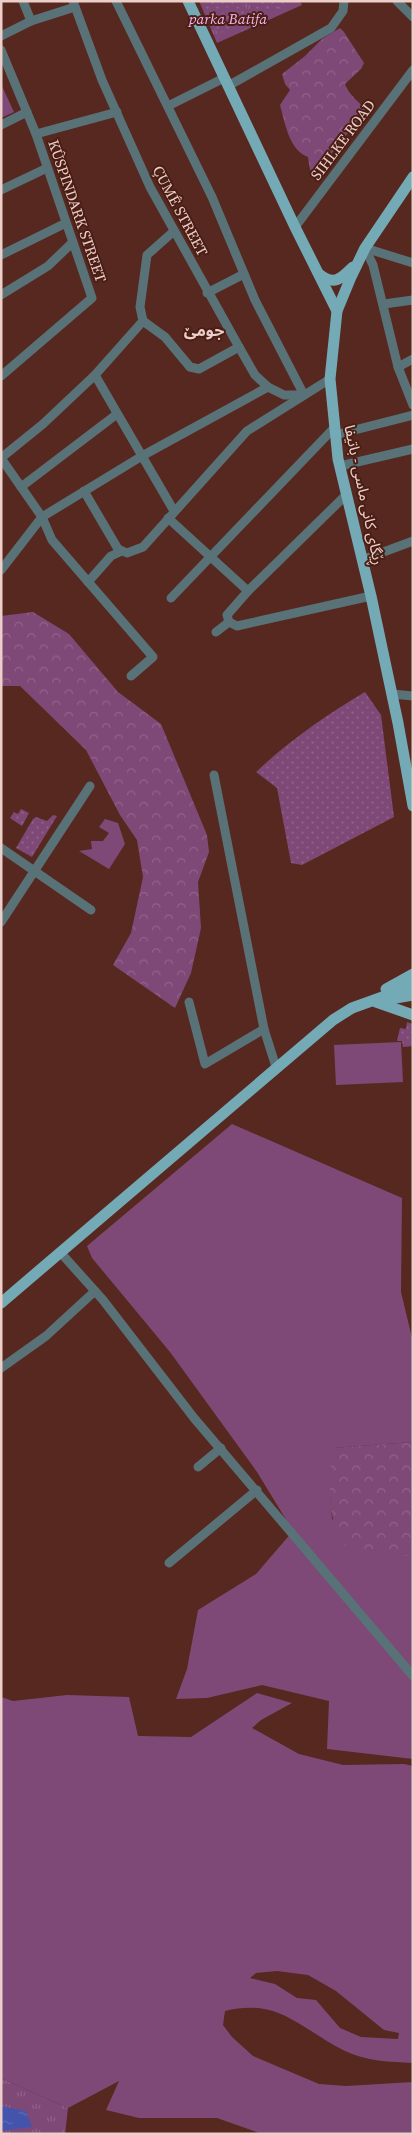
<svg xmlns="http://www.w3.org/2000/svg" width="414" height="2135" font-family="'Source Serif 4','Noto Sans Arabic',serif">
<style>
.grass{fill:#7f4977;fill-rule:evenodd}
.forest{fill:url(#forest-crowns)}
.park{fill:url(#park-tufts)}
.garden{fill:url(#garden-dots)}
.water{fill:url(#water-ripples)}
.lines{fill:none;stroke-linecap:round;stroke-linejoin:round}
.minor{stroke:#587277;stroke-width:9}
.major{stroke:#74aab6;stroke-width:11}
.labels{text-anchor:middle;stroke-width:4;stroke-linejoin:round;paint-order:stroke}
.park-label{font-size:15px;font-style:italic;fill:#f7b5ec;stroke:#4a1e15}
.street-label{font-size:15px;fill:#eccfc8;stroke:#4a1e15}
.neighbourhood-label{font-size:16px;font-weight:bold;fill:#eccfc8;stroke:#4a1e15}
</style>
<defs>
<pattern id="forest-crowns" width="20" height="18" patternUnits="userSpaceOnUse" patternTransform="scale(1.25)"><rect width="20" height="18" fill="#7f4977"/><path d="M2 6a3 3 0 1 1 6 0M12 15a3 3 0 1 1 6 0" fill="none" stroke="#916289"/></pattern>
<pattern id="park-tufts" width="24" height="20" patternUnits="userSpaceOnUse" patternTransform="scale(1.25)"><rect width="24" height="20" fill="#7f4977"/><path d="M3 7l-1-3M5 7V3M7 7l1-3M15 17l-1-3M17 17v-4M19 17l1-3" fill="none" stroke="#916289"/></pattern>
<pattern id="garden-dots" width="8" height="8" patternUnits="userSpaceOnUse" patternTransform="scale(1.25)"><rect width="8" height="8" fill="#7f4977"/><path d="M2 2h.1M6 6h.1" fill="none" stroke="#916289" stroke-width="1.8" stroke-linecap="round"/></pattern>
<pattern id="water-ripples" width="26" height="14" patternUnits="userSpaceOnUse" patternTransform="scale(1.25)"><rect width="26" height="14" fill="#4454ad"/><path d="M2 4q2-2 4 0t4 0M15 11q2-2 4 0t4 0" fill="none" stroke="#5f6cb7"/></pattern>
</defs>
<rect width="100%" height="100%" fill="#56281f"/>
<g class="grass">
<polygon points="1,84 14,112 1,118"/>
<polygon points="105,819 118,823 125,844 109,869 79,851 92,849 91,841 103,841 109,833 99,827"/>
<polygon points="401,1042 403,1082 336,1085 334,1045"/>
<polygon points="232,1124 402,1198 401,1292 413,1342 413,1442 333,1448 330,1493 332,1519 383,1556 413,1556 413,1759 327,1749 329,1701 262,1685 207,1698 176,1699 187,1669 198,1610 256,1574 293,1531 257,1472 170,1352 92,1258 87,1246"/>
<path d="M 257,1693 L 292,1703 L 261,1720 L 252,1728 L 299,1754 L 343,1765 L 404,1764 L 413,1766 L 413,2063 C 390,2062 366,2061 345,2051 C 302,2030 279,1997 225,2011 L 223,2025 L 232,2037 L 253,2056 L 319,2084 L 346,2086 L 413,2082 L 413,2134 L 262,2134 L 217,2118 L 139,2118 L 106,2110 L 119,2081 L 68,2108 L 1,2078 L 1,1697 L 13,1701 L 67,1695 L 129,1697 L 138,1736 L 191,1737 ZM 277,1971 L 308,1975 L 336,1991 L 384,2030 L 399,2033 L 398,2039 L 361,2037 L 340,2028 L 316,2000 L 297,1998 L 275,1984 L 250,1978 L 256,1973 Z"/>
</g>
<g class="forest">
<path d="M 340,28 L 344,32 L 364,63 L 361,69 L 345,84 C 349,95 357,100 365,109 L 349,132 L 338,143 L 328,160 L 315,171 L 310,170 L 308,157 C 289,150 285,123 280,105 L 290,90 L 285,84 L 282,74 L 305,56 L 322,39 Z"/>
<polygon points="33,612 69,634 118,692 161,724 207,835 209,852 198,882 201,928 191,973 175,1008 113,965 131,933 143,877 137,840 120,815 86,750 20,686 1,686 1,616"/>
<path d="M 413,1442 L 413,1556 L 383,1556 L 344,1545 C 325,1516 330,1481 332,1448 Z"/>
</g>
<g class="park">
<polygon points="199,1 300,1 302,5 217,43"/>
<polygon points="1,2078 68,2108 65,2134 1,2134"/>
</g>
<g class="garden">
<polygon points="203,1 240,1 241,2 209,15"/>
<polygon points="259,1 292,1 292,2 258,16 255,7"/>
<polygon points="242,5 248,9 252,9 255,18 218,34 210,18"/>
<path d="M 365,692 L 381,715 L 394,817 L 302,865 L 291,863 L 277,788 L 256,772 C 289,741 326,715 365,692 Z"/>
<polygon points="21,809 29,813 22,826 10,818 14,812 18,814"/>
<polygon points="53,815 57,816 32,857 16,848 33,819 36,817 47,821"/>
<polygon points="407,1022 412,1024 413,1046 403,1047 402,1041 397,1041 400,1028 406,1029"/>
</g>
<polygon class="water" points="1,2106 26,2111 32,2127 1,2131"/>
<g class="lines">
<g class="minor">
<polyline points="23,1 31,21"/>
<polyline points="73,1 102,80 150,187 239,347 255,375 268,387 284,395 304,395"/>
<polyline points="116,1 212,197 255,300 304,395"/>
<polyline points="397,1 413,17"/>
<polyline points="1,36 31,21 75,7"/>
<polyline points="1,50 36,134 92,298 1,376"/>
<polyline points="228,86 331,28 343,11 344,1"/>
<polyline points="168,106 224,78"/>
<polyline points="1,125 27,112"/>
<polyline points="36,134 117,112"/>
<polyline points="1,190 47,168"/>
<polyline points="295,227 413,70"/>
<polyline points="365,248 373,265 398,367 413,405"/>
<polyline points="365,248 413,263"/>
<polyline points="1,255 66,223"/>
<polyline points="207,293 244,274"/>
<polyline points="1,295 48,266 73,242"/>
<polyline points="384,304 413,300"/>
<polyline points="143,321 165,337 190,367 199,369 239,347"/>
<polyline points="398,367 413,359"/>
<polyline points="95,375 174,511"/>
<polyline points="335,435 413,415"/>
<polyline points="1,458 43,424 95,375 143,321 140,307 147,255 174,231"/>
<polyline points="1,458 42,517 52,540 153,657 131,676"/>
<polyline points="340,466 413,449"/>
<polyline points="21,487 117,414"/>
<polyline points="84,491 118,549 127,553 143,547 247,431 330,379"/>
<polyline points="347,494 248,591 227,615 229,622 237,626 371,596"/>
<polyline points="168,518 248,591"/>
<polyline points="362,560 413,541"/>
<polyline points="1,570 42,517 142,456 268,387"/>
<polyline points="88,582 111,556 122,551"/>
<polyline points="171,598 334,428"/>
<polyline points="216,632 229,622"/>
<polyline points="392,694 413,696"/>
<polyline points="214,775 264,1029 276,1067"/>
<polyline points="1,848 91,910"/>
<polyline points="1,922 90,786"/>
<polyline points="189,1002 205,1064 264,1029"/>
<polyline points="60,1252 103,1300 194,1418 413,1676"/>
<polyline points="1,1368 46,1336 95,1291"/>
<polyline points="198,1467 221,1448"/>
<polyline points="169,1563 257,1490"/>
</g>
<g class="major">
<polyline points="188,1 295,227 337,311"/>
<polyline points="413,177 365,248 351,277 337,311 330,379 338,459 371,596 398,723 413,806"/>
<path d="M 319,274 C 334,286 341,279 353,267"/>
<polyline points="386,989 413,974"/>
<polyline points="390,999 413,995"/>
<polyline points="376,1002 413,1015"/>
<polyline points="1,1303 333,1020 352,1008 413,986"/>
</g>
</g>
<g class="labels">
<g class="park-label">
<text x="228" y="24">parka Batifa</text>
</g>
<g class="street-label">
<text transform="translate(343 140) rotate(-53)" y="5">SIHLKE ROAD</text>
<text transform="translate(77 211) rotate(71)" y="5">KÛSPINDARK STREET</text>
<text transform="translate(180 211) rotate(62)" y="5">ÇUMÊ STREET</text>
<text transform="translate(364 495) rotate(78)" y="5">ڕێگای کانی ماسی - باتيفا</text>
</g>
<g class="neighbourhood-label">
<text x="204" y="336">جومێ</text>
</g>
</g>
<rect width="414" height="2135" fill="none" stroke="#eccfc8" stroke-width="5"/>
</svg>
